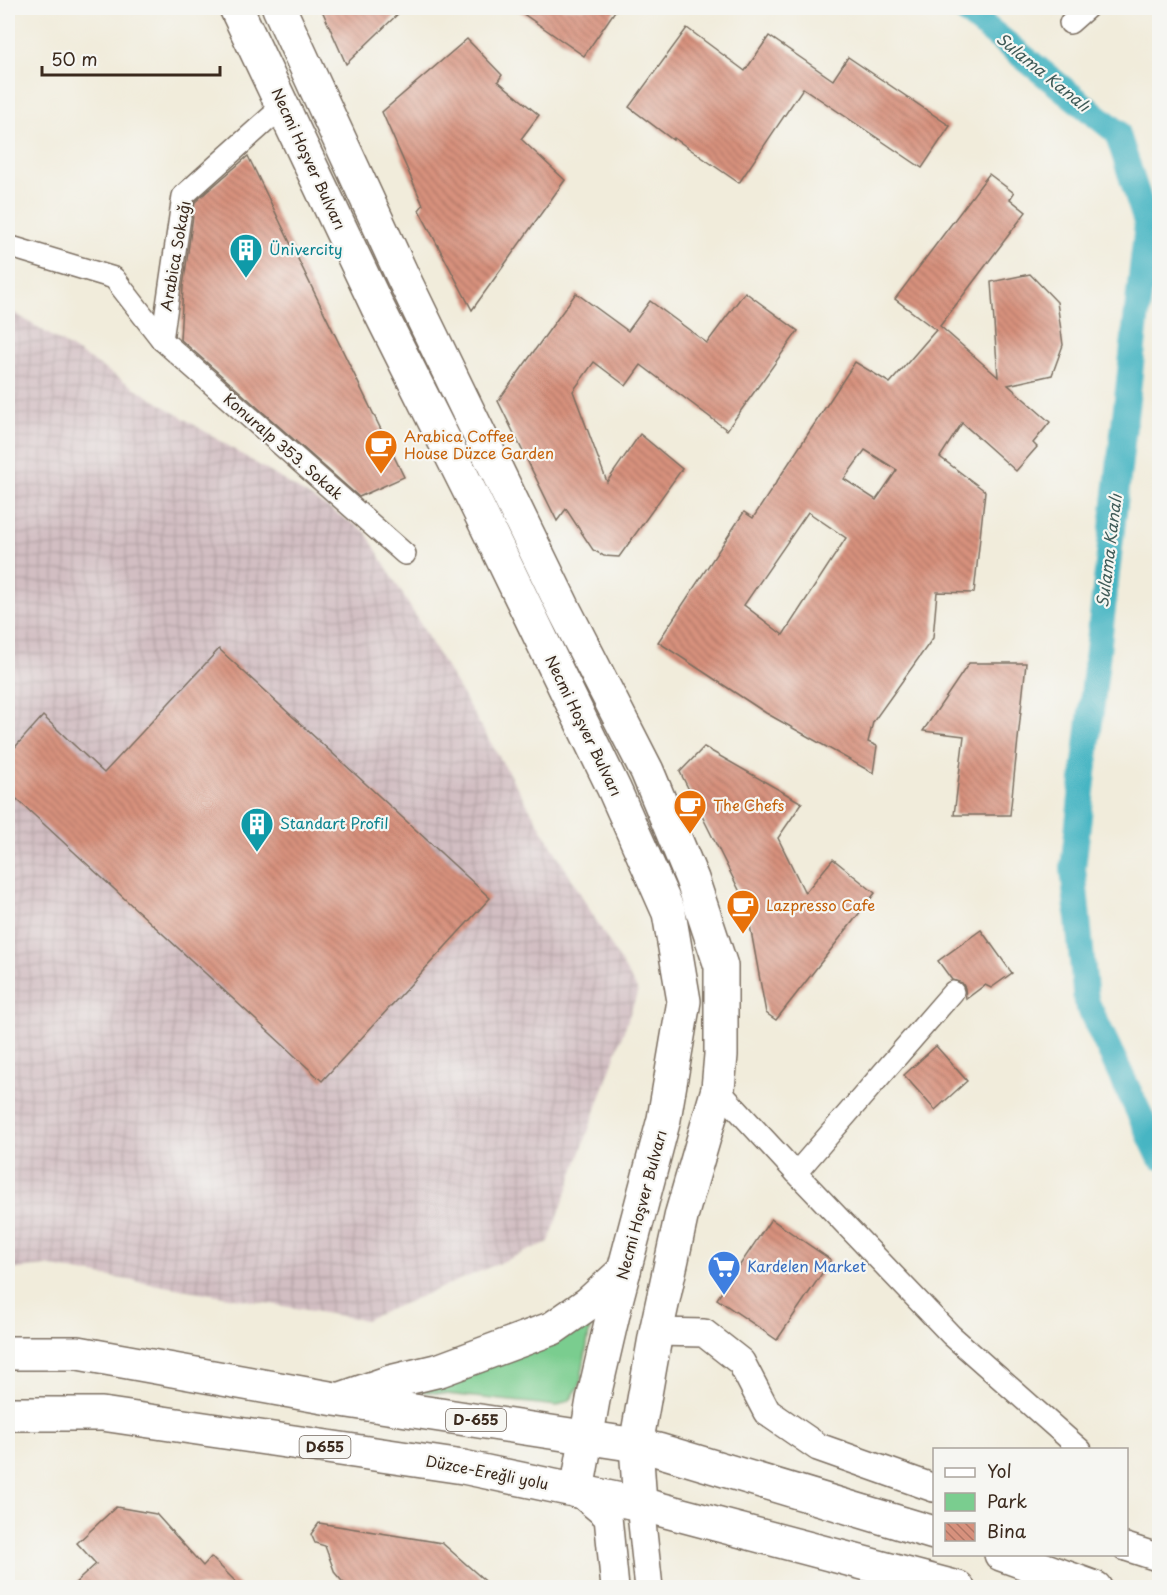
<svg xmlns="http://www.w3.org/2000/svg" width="1167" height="1595" font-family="'Playpen Sans',sans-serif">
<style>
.industrial{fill:url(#industrial-grid)}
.green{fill:#7acd8f;stroke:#5a7c56;stroke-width:1.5}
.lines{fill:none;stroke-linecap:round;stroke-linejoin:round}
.canal{stroke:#47b5c3;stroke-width:26}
.building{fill:url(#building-back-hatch);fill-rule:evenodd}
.minor-casing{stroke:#7b6e60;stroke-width:24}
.tertiary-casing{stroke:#7b6e60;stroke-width:30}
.primary-casing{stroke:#7b6e60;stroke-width:36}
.trunk-casing{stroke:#7b6e60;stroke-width:36}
.minor{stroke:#fff;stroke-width:21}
.tertiary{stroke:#fff;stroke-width:27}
.primary{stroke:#fff;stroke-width:33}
.trunk{stroke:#fff;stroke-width:33}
.labels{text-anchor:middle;stroke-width:4.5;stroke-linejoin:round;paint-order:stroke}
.shield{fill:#f6f6f2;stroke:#73675e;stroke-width:1.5}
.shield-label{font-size:14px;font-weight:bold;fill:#3b2a1e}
.street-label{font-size:15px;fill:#3b2a1e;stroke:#f6f6f2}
.culture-label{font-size:15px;fill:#0d838f;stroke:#f6f6f2;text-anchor:start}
.food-label{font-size:15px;fill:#c56008;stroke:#f6f6f2;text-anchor:start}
.shop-label{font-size:15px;fill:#366cbe;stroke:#f6f6f2;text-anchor:start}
.water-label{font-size:16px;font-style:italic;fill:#3f5b58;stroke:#f6f6f2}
</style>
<defs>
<pattern id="industrial-grid" width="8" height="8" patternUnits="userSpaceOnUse" patternTransform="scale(1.5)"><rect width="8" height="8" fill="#d2bec2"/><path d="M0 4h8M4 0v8" fill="none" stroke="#b5a3a6"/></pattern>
<pattern id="building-back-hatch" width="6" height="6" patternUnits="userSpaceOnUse" patternTransform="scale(1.5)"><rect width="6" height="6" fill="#d7917d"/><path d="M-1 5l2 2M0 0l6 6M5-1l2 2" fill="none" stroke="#b07766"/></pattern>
</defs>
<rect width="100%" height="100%" fill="#f6f6f2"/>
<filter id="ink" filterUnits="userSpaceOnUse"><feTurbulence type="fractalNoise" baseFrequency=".0167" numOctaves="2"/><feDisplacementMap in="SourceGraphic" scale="12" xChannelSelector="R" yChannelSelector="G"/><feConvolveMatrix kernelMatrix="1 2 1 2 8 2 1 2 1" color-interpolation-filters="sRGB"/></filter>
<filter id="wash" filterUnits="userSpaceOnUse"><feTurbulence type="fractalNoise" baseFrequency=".008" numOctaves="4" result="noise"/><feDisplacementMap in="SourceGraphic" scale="24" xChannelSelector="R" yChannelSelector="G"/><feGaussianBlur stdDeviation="1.35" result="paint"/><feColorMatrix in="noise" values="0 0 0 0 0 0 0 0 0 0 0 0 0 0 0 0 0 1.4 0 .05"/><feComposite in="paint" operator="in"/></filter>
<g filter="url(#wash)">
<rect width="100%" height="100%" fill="#f1ecdb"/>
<polygon class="industrial" points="8,309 365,531 638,991 549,1242 365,1320 46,1266 8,1270"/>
<polygon class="green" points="593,1311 580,1385 571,1399 557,1406 419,1391"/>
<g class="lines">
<polyline class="canal" points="962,8 1117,132 1147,225 1073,868 1086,1001 1160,1157"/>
</g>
<g id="blocks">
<g class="building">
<polygon points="321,8 404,8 346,64"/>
<polygon points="515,8 617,8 584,56"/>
<polygon points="687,28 745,71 769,36 833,80 848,57 950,126 922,168 803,88 739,183 674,138 673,140 629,107"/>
<polygon points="467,39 502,75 498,81 539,115 521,139 565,180 472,310 419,210 423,205 382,112"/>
<polygon points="248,156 404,477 359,497 180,339 183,287 195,202"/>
<path d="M 989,174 L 1014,193 L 1010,199 L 1026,212 L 940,326 L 998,377 L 991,282 L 1030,274 L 1057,302 L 1063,345 L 1052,375 L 1008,385 L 1050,422 L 1033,443 L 1037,447 L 1016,471 L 962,423 L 940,457 L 985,491 L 974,593 L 937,592 L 933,638 L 873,722 L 868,742 L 877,746 L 873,773 L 766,713 L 658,642 L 744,512 L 753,518 L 855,362 L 890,383 L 936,330 L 895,299 ZM 865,450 L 897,470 L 876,500 L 844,479 ZM 808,512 L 846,538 L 783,635 L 744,605 Z"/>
<polygon points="745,292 798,331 727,430 641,365 626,386 594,362 573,391 607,482 640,434 682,469 619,557 604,556 593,550 566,509 557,521 498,401 576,293 628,331 650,301 707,343"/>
<polygon points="219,649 490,898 322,1081 8,791 8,755 43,716 104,773"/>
<polygon points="969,663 1026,663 1010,815 954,815 964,736 923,731"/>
<polygon points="704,747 802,803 778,838 805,893 833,859 875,893 776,1020 766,1013 749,920 753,918 680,772"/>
<polygon points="981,930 1012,973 991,988 985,985 966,999 965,988 962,983 952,980 938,961"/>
<polygon points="936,1046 967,1081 935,1110 904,1075"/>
<polygon points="771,1219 831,1260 777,1340 717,1299"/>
<polygon points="116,1507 156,1514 203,1566 211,1557 241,1587 71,1587 96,1564 77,1543"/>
<polygon points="319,1523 442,1543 492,1587 347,1587 335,1573 325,1546 315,1543 311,1534"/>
</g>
</g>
</g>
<g filter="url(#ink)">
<use href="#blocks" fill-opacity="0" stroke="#7b6e60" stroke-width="1.5"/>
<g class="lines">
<g class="minor-casing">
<g id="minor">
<polyline points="1070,23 1087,8"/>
<polyline points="8,246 114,278 162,340 405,554"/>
<polyline points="162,340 183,196 283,106"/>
<polyline points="953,992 796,1173 951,1335 1081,1450"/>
<polyline points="718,1089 796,1173"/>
</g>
</g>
<g class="tertiary-casing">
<g id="tertiary">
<polyline points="656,1332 704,1333 741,1362 767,1412 818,1447 934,1488"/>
<polyline points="577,1491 608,1517 615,1588"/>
<polyline points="640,1504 649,1588"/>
<polyline points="1126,1547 1160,1558"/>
</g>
</g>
<g class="primary-casing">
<g id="primary">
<polyline points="236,8 378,308 474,500 614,789 669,913 684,1001 664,1119 617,1297 593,1400 577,1491"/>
<polyline points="279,8 402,275 565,611 647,771 692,879 721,966 721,1055 718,1089 682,1213 656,1332 636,1445 640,1504"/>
<polyline points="341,1399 390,1382 440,1370 553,1328 589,1303 624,1271"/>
</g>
</g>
<g class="trunk-casing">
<g id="trunk">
<polyline points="8,1353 78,1353 335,1399 636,1445 658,1450 934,1533"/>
<polyline points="8,1414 102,1414 463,1467 640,1504 958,1588"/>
<polyline points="1001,1554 1095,1588"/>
</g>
</g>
<use href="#minor" class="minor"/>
<use href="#tertiary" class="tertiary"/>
<use href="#primary" class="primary"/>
<use href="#trunk" class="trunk"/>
</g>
</g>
<defs>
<g id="building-pin" transform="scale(1.725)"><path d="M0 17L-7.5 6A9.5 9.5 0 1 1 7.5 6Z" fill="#0f9aa8" stroke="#f6f6f2"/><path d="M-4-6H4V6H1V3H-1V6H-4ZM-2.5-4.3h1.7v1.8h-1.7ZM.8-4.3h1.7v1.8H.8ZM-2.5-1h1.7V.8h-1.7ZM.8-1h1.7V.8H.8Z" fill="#fff"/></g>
<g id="cafe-pin" transform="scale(1.725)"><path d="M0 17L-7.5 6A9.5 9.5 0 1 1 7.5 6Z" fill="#e8710a" stroke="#f6f6f2"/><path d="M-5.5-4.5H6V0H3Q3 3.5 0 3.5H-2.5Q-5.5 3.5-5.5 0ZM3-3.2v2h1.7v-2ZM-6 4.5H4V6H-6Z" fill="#fff"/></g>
<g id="supermarket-pin" transform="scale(1.725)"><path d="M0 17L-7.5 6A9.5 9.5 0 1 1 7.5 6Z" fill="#3f7fe0" stroke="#f6f6f2"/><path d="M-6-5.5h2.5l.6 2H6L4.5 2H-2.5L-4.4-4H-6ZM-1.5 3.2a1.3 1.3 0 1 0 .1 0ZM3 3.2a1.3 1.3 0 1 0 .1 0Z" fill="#fff"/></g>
</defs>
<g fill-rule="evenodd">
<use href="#building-pin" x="246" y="250"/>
<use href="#cafe-pin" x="381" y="446"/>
<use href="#cafe-pin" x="690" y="806"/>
<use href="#building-pin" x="257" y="824"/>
<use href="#cafe-pin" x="743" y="906"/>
<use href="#supermarket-pin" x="724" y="1267"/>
</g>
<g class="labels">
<g class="shield">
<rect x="446" y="1409" width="60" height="22" rx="4.5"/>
<rect x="299.5" y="1436" width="51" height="22" rx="4.5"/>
</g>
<g class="shield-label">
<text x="476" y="1425">D-655</text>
<text x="325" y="1452">D655</text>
</g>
<g class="street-label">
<text transform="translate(308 159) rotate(65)" y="5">Necmi Hoşver Bulvarı</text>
<text transform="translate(176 256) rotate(-80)" y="5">Arabica Sokağı</text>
<text transform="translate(283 447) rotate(41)" y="5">Konuralp 353. Sokak</text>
<text transform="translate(583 726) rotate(64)" y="5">Necmi Hoşver Bulvarı</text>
<text transform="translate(642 1205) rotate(-75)" y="5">Necmi Hoşver Bulvarı</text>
<text transform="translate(487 1473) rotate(11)" y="5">Düzce-Ereğli yolu</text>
</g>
<g class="culture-label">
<text x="269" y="255">Ünivercity</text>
<text x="280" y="829">Standart Profil</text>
</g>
<g class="food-label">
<text x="404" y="442">Arabica Coffee<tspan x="404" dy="17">House Düzce Garden</tspan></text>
<text x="713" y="811">The Chefs</text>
<text x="766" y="911">Lazpresso Cafe</text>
</g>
<g class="shop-label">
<text x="747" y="1272">Kardelen Market</text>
</g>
<g class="water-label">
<text transform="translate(1043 72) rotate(39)" y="6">Sulama Kanalı</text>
<text transform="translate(1109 551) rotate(-83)" y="6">Sulama Kanalı</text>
</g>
</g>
<rect width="1167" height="1595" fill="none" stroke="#f6f6f2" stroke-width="30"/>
<rect x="933" y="1448" width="195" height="108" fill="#f6f6f2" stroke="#aba49d" stroke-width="1.5"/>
<rect x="945" y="1468" width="30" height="9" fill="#ffffff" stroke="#aba49d" stroke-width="1.5"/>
<text x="987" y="1478" font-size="18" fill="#3b2a1e">Yol</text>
<rect x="945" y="1493" width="30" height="18" fill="#7acd8f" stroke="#aba49d" stroke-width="1.5"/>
<text x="987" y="1508" font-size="18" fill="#3b2a1e">Park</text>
<rect x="945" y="1523" width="30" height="18" fill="url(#building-back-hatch)" stroke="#aba49d" stroke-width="1.5"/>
<text x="987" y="1538" font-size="18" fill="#3b2a1e">Bina</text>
<path d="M42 66v9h178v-9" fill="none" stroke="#3b2a1e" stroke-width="3"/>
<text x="51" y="66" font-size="18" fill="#3b2a1e" stroke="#f6f6f2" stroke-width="4.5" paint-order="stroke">50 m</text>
</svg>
